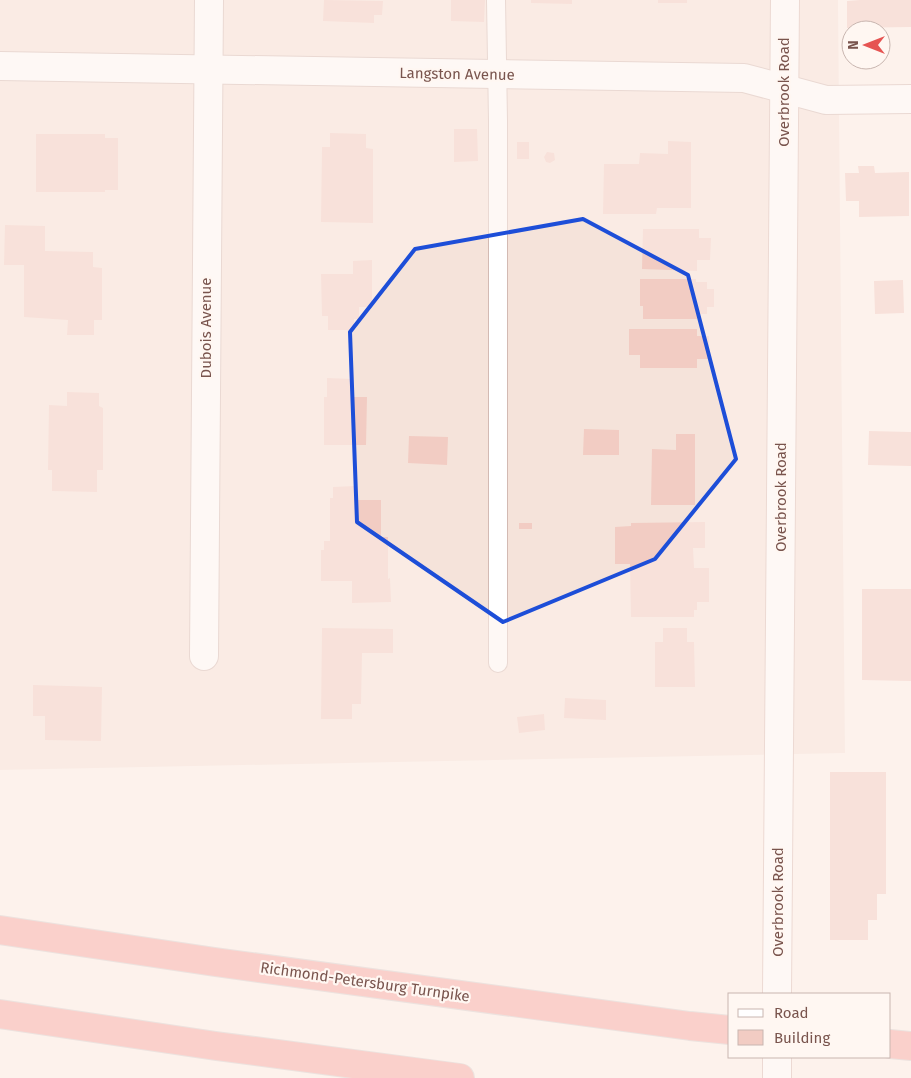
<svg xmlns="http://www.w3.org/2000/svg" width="911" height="1078" font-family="'Fira Sans',sans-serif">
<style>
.residential{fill:#f5e3da}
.building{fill:#f2ccc3}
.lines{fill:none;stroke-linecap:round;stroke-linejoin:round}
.lane-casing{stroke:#d3bab3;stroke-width:20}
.street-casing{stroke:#d3bab3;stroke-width:30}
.secondary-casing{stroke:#d8bbb3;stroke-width:30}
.highway-casing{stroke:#d9cfcd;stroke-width:30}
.lane{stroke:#fff;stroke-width:18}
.street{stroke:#fff;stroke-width:28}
.secondary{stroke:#fff;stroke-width:28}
.highway{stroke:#f6a7a3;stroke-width:28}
.marked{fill:none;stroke:#1d4ed8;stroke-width:4;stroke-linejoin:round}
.labels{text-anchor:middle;stroke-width:4.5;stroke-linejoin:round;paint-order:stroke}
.street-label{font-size:15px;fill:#79544d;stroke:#fff7f2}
</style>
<rect width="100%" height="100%" fill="#fdf2ec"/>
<polygon class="residential" points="0,0 838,0 845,753 0,770"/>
<g class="building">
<polygon points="324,0 383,1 382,15 374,15 374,23 323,21"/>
<polygon points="451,0 485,0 484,22 451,21"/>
<polygon points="531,0 572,0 572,4 531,3"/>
<rect x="658" y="0" width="29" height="3"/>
<polygon points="860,0 911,0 911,27 847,28 847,1"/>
<polygon points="454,129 477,129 478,161 454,162"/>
<polygon points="330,133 366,134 366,148 373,149 373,223 321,222 322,147 330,147"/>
<polygon points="36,134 105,134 105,138 118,138 118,190 105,190 105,192 36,192"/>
<polygon points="668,141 691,142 691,208 657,208 656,214 603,214 604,164 639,164 640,153 668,154"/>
<rect x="517" y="142" width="12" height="17"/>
<polygon points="547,152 554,153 555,160 550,163 546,162 544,157"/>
<polygon points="858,166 874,166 875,173 909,172 909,216 859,217 859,201 846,201 845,173 859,173"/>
<polygon points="5,225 45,226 45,251 93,252 93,267 102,268 102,320 94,320 94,335 67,335 68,320 24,317 24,265 4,265"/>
<polygon points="643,229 699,229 699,238 711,238 710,260 697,260 697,271 642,269"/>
<polygon points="372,260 372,307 359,307 359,319 354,319 354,330 328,330 328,316 322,316 321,274 353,274 353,261"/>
<polygon points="640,279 696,279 696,282 707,282 707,289 714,289 714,307 707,307 707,314 697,314 697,319 643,319 643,306 640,306"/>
<polygon points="903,280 904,313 875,314 874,281"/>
<polygon points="629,329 697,329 697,336 709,336 709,359 697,359 697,368 640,368 640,355 629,355"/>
<polygon points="327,378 352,379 352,397 367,397 366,445 324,445 324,397 327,397"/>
<polygon points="67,392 99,393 99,406 103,408 103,470 97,470 97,492 52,491 52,470 48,470 49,405 67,406"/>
<polygon points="584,429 619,430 619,455 583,455"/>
<polygon points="869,431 911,432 911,466 868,465"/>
<polygon points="676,434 695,434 695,505 651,505 652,449 676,450"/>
<polygon points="409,436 448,437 447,465 408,463"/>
<polygon points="355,486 355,500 381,500 381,537 388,537 388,579 390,578 391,602 352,603 352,581 321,581 321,550 324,550 324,541 330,541 330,498 333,498 333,487"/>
<polygon points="705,522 705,548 693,548 694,568 709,568 709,602 697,602 697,610 694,610 694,617 631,617 630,564 615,564 615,527 631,526 631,523"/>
<rect x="519" y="523" width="13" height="6"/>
<polygon points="862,589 911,589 911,681 862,680"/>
<polygon points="322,628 393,629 393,653 362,653 361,704 352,704 352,719 321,719"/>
<polygon points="663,628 687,628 687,642 694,642 695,687 655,687 655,642 663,642"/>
<polygon points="33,685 102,687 101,741 45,740 45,716 33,716"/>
<polygon points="565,698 606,700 606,720 564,718"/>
<polygon points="544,714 545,730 519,733 517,717"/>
<polygon points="830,772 886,772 886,894 877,894 877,920 868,920 868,940 830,940"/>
</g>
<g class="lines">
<g class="lane-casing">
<polyline id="lane" points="496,0 498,121 498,663"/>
</g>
<g class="street-casing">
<g id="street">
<polyline points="0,66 744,78 826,100 911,99"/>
<polyline points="204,656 209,0"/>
</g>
</g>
<g class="secondary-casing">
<g id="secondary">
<polyline points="777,994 785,0"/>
<polyline points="777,1078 777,1057"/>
</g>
</g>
<g class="highway-casing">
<g id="highway">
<polyline points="0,930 215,962 690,1026 730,1030"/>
<polyline points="0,1014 216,1046 460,1078"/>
<polyline points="890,1044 911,1046"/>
</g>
</g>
<use href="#lane" class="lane"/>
<use href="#street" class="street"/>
<use href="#secondary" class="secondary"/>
<use href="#highway" class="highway"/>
</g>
<path d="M0 0H911V1078H0ZM 583,219 L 688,275 L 736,459 L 655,559 L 503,622 L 357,522 L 350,332 L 415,249 Z" fill="#fdf2ec" fill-opacity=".55" fill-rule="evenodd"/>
<path class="marked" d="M 583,219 L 688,275 L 736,459 L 655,559 L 503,622 L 357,522 L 350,332 L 415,249 Z"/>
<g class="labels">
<g class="street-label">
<text transform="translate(457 74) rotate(1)" y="5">Langston Avenue</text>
<text transform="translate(784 92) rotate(-90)" y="5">Overbrook Road</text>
<text transform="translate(206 328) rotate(-90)" y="5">Dubois Avenue</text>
<text transform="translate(781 497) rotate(-90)" y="5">Overbrook Road</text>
<text transform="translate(778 902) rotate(-90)" y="5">Overbrook Road</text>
<text transform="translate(365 982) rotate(8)" y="5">Richmond-Petersburg Turnpike</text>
</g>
</g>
<rect x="728" y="993" width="162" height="65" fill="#fff7f2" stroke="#c9b6b0"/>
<rect x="738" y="1009" width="25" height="8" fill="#ffffff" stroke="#c9b6b0"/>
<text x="774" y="1018" font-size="15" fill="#79544d">Road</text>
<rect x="738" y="1030" width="25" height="15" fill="#f2ccc3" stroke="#c9b6b0"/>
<text x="774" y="1043" font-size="15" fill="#79544d">Building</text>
<g transform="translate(866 45) rotate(270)"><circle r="24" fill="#fff7f2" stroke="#c9b6b0"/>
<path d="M0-4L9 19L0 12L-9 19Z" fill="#e65452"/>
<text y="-8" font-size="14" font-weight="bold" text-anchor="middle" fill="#79544d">N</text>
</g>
</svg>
